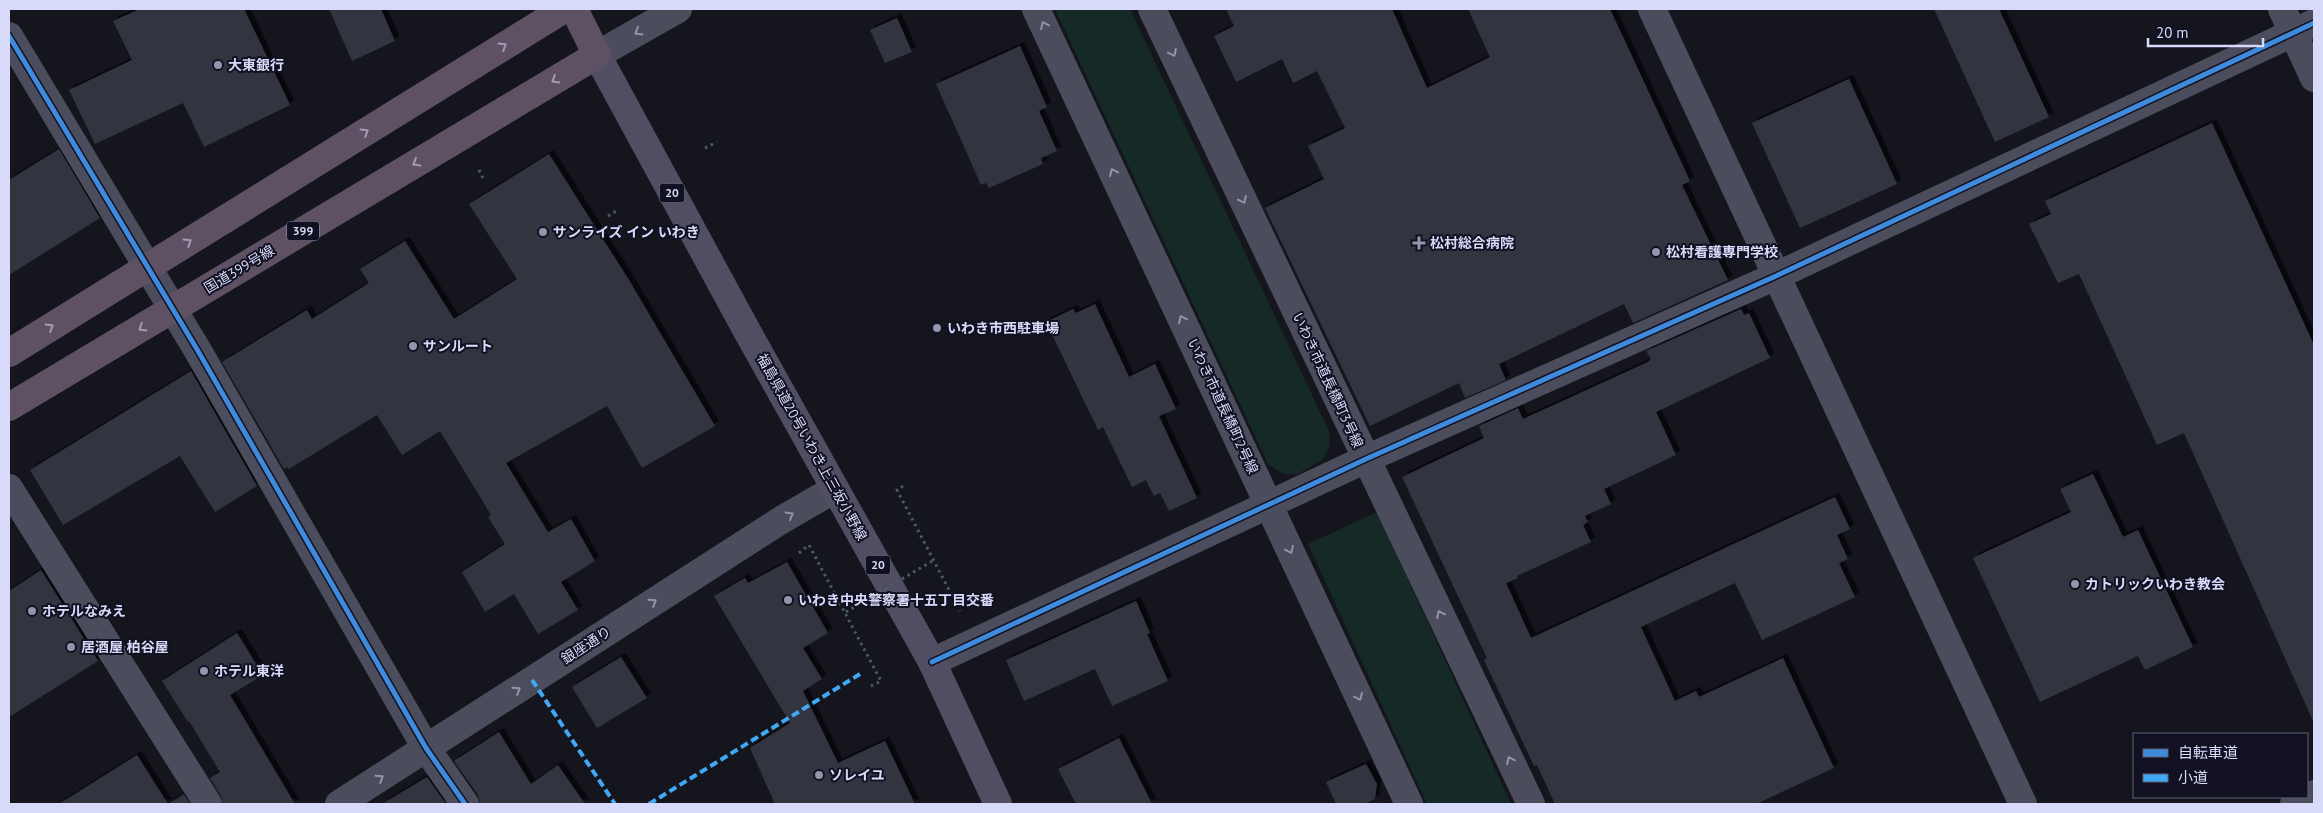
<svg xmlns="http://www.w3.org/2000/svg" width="2323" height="813" font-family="'PT Sans','Noto Sans JP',sans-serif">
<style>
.green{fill:#152926}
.building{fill:#333440;filter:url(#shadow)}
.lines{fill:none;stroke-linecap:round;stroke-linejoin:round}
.path{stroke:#4c5b62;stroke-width:3;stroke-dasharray:2.5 4;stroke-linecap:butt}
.minor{stroke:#4b4d5d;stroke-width:28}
.major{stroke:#514e63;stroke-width:28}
.highway{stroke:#5e5164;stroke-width:28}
.path-bridge{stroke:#4c5b62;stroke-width:3;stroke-dasharray:2.5 4;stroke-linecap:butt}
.quiet{stroke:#3fa9f5;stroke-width:4;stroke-dasharray:8 4;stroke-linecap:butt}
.cycleway-casing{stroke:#112;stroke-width:8}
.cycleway{stroke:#408adc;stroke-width:5}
.oneway{stroke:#9294ac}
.oneway2{stroke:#a19cb6}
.poi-dot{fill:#9495ad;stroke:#112;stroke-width:2}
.labels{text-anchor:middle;stroke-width:4;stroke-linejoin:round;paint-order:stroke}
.shield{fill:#112;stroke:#9c9eb9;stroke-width:1}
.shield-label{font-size:12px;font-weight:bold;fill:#d8dafa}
.poi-label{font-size:14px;font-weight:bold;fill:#d8dafa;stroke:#112;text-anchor:start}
.street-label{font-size:14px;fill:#d8dafa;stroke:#112}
</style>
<defs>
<filter id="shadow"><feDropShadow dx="4.5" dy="-4.5" stdDeviation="0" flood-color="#0009"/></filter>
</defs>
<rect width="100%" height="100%" fill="#15151e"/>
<g class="green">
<polygon points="1055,9 1130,9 1330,433 1329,448 1323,459 1298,474 1283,474 1268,464"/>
<polygon points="1377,512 1511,804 1427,804 1308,544"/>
</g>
<g class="building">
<polygon points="140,9 244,9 290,105 204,147 183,103 95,144 69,90 132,60 113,21"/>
<polygon points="329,9 381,9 395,41 352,61"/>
<polygon points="1226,9 1392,9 1427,88 1490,57 1468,9 1610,9 1690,181 1682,185 1728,280 1633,323 1624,304 1499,364 1506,380 1465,398 1459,383 1370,426 1265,208 1324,179 1308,146 1345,128 1317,71 1293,83 1282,59 1236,82 1214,36 1234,26"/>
<polygon points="1934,9 1999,9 2049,117 1995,142"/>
<polygon points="897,18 912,52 885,63 870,30"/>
<polygon points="1020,46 1047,107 1039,111 1057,151 1041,158 1043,164 989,188 986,183 981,185 936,84"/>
<polygon points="1849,79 1897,184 1800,228 1752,123"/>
<polygon points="2212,123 2314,345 2314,723 2184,433 2157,445 2079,274 2058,283 2029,224 2051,214 2045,201"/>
<polygon points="59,149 100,218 9,275 9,180"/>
<polygon points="549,154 629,280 715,426 642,468 607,406 506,463 548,532 571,519 595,561 561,582 578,610 538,634 514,594 485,612 462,572 505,544 488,517 491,515 440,431 402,455 377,415 289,469 287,467 284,469 222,362 307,310 312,319 369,283 360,269 405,241 454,319 517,279 469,204"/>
<polygon points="1095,304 1129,377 1155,364 1176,409 1159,416 1197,498 1169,511 1160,493 1154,496 1146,480 1132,487 1103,427 1098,430 1046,322 1073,309 1076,313"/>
<polygon points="1741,309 1744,315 1749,313 1770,358 1656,412 1676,455 1604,489 1611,504 1585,516 1588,522 1583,525 1591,542 1517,576 1518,578 1506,583 1531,638 1835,497 1850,529 1837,535 1848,559 1839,563 1855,597 1762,640 1735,583 1641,627 1675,701 1696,691 1699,697 1783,658 1834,768 1756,804 1555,804 1537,765 1534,766 1484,660 1487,658 1402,477 1484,438 1479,426 1518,408 1523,419 1648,362 1651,359 1646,351"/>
<polygon points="191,371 257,486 215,512 180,456 63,525 30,470"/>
<polygon points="2093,474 2123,537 2138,530 2193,647 2145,670 2138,656 2040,702 1973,558 2071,512 2060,489"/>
<polygon points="787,562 828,633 803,648 822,679 803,691 838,763 885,741 915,804 775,804 750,748 790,723 714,596 745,578 748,583"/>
<polygon points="41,570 98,661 9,717 9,591"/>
<polygon points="1136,601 1150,633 1147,634 1168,681 1112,706 1095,669 1024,701 1006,660"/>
<polygon points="237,633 263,675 230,695 295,804 223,804 221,796 210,778 220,772 189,721 188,722 162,681"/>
<polygon points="621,657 647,698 597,728 572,687"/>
<polygon points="499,732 531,784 558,765 585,804 480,804 478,795 454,761"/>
<polygon points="1119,738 1152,804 1076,804 1058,769"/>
<polygon points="137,755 168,804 184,794 190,804 59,804"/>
<polygon points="1366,764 1377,784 1375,799 1364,804 1336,804 1326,782"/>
<polygon points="427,777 446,804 382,804"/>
</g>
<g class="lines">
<g class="path">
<polyline points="705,148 717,142"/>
<polyline points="479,170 483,178"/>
<polyline points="608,216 618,210"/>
<polyline points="903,486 897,490 960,611"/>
<polyline points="799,553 809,545 881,681 867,688"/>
</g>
<g class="minor">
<polyline points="1036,9 1409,804"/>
<polyline points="1152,9 1531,804"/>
<polyline points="1652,9 2023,804"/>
<polyline points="2282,9 2314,78"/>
<polyline points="9,36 198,351 426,748 465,804"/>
<polyline points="597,55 678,9"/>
<polyline points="9,488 208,804"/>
<polyline points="932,662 1366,459 1776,276 2314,23"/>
<polyline points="339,804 783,519 835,489"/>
<polyline points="2294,804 2314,794"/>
</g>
<polyline class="major" points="597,55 747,331 932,662 998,804"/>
<g class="highway">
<polyline points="9,353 564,9"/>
<polyline points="9,407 597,55 574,9"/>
</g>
<polyline class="path-bridge" points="846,612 934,560"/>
<g class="quiet">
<polyline points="532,680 615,804"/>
<polyline points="649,804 860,674"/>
</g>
<g class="cycleway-casing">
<g id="cycleway">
<polyline points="9,36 198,351 426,748 465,804"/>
<polyline points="932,662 1366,459 1776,276 2314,23"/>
</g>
</g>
<use href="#cycleway" class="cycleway"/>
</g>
<defs><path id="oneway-chevron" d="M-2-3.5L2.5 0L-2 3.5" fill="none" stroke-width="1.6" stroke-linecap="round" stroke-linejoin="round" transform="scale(1.25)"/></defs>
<g class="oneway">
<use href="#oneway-chevron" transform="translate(1044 25) rotate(-115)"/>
<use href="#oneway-chevron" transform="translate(638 32) rotate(150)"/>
<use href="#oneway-chevron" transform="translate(1173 53) rotate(65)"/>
<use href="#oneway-chevron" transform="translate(1113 172) rotate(-115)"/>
<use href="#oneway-chevron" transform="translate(1243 200) rotate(65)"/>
<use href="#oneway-chevron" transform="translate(1182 319) rotate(-115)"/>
<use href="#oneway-chevron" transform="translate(790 515) rotate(-30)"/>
<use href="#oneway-chevron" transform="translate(1290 550) rotate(65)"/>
<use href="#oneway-chevron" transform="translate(653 602) rotate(-33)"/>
<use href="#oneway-chevron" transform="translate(1440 614) rotate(-116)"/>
<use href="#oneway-chevron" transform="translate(517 690) rotate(-33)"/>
<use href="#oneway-chevron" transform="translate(1359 697) rotate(65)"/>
<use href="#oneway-chevron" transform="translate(1510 760) rotate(-116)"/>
<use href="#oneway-chevron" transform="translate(380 778) rotate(-33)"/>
</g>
<g class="oneway2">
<use href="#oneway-chevron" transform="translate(503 46) rotate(-32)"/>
<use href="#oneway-chevron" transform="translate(555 80) rotate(149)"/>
<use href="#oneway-chevron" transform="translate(365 132) rotate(-32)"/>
<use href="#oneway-chevron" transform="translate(416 163) rotate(149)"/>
<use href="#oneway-chevron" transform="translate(188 242) rotate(-32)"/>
<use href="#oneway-chevron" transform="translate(50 327) rotate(-32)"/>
<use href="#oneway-chevron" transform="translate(142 328) rotate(149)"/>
</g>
<g class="poi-dot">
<circle cx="218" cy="65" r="5"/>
<circle cx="543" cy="232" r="5"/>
<path d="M1416.5 235.5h5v5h5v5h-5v5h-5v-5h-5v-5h5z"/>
<circle cx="1656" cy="252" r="5"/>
<circle cx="937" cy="328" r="5"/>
<circle cx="413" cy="346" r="5"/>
<circle cx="2075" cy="584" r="5"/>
<circle cx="788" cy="600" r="5"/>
<circle cx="32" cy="611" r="5"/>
<circle cx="71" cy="647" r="5"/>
<circle cx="204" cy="671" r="5"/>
<circle cx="819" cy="775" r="5"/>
</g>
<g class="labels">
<g class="shield">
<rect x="659.5" y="183.5" width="25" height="19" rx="4"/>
<rect x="287" y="221.5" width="32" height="19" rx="4"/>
<rect x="865.5" y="555.5" width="25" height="19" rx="4"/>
</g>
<g class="shield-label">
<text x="672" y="197">20</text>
<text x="303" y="235">399</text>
<text x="878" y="569">20</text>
</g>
<g class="poi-label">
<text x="228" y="70">大東銀行</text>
<text x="553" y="237">サンライズ イン いわき</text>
<text x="1430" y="248">松村総合病院</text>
<text x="1666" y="257">松村看護専門学校</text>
<text x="947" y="333">いわき市西駐車場</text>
<text x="423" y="351">サンルート</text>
<text x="2085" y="589">カトリックいわき教会</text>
<text x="798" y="605">いわき中央警察署十五丁目交番</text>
<text x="42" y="616">ホテルなみえ</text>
<text x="81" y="652">居酒屋 柏谷屋</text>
<text x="214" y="676">ホテル東洋</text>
<text x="829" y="780">ソレイユ</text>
</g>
<g class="street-label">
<text transform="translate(239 269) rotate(-31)" y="5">国道399号線</text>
<text transform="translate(1328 380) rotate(65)" y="5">いわき市道長橋町3号線</text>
<text transform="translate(1223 406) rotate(65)" y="5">いわき市道長橋町2号線</text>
<text transform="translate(812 447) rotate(61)" y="5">福島県道20号いわき上三坂小野線</text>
<text transform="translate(586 645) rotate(-33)" y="5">銀座通り</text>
</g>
</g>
<rect width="2323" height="813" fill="none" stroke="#d8dafa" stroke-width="20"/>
<rect x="2133" y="733" width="175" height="65" fill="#111122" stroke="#616178"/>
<rect x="2143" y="749" width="25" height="8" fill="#408adc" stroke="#616178"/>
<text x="2178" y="758" font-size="15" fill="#d8dafa">自転車道</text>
<rect x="2143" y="774" width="25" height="8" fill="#3fa9f5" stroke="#616178"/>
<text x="2178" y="783" font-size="15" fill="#d8dafa">小道</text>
<path d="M2148 38v8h115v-8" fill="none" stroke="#d8dafa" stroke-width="2.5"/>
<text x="2156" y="38" font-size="15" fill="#d8dafa" stroke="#111122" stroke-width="4" paint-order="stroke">20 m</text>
</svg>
